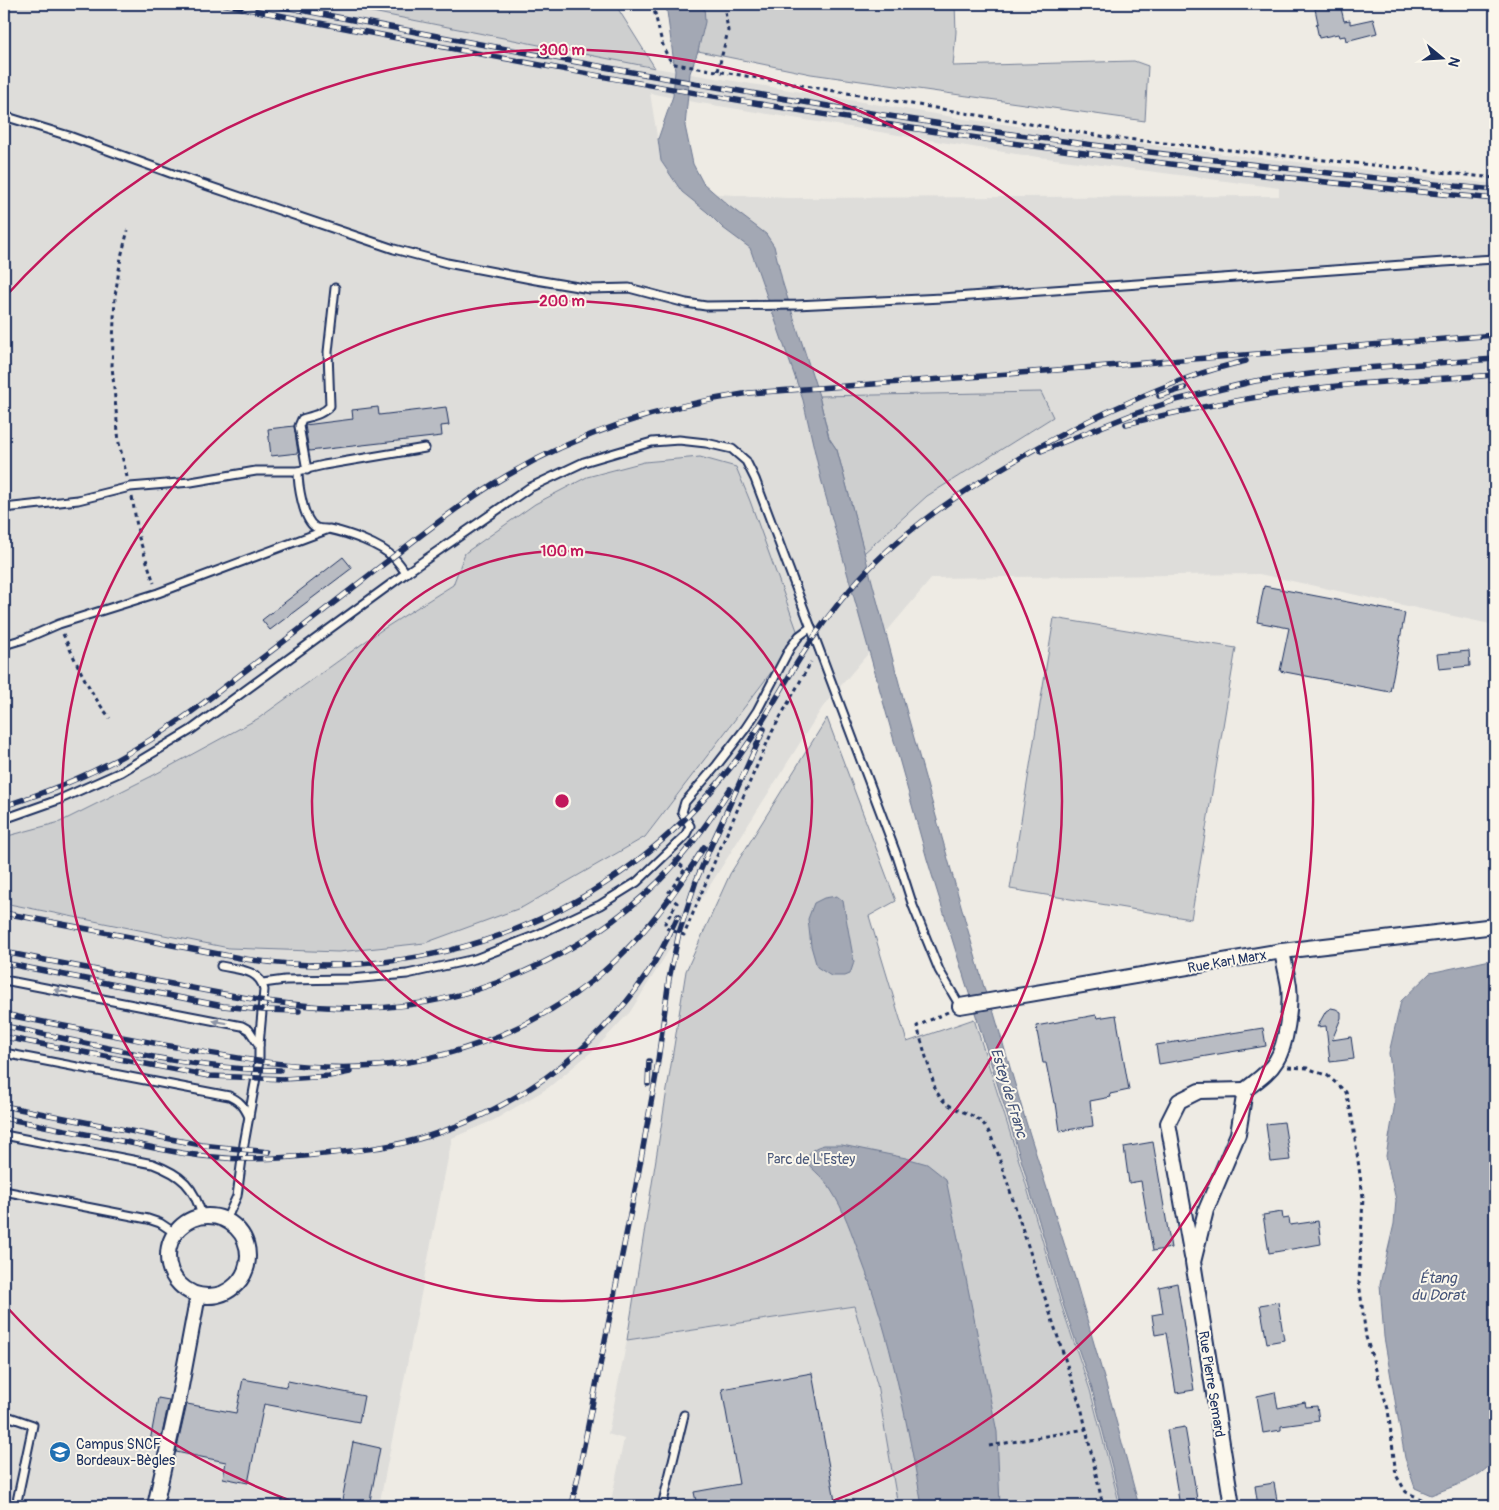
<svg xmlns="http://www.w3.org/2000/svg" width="1499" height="1510" font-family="Pangolin,sans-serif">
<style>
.built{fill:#deddda;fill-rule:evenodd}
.green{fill:#cecfcf;stroke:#747f96}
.water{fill:#a3a8b4;stroke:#6d7892}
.building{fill:#b9bcc3;stroke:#1b2f5e}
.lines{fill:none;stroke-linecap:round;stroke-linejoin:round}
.lane-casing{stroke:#1b2f5e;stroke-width:11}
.street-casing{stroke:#1b2f5e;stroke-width:18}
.path{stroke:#1b2f5e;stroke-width:3;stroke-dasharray:4 4;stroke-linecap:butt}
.lane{stroke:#fbf7ec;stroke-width:7}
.street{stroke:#fbf7ec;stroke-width:14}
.rail-casing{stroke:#1b2f5e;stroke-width:5.5}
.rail{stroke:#fbf7ec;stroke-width:4;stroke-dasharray:11;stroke-linecap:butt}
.oneway{fill:#8b93a5}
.ring{fill:none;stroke:#c2185b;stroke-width:2.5}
.labels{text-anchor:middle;stroke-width:4;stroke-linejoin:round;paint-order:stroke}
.street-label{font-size:14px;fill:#1b2f5e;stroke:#fbf7ec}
.park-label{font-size:14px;fill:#48577a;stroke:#fbf7ec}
.poi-label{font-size:14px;fill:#1b2f5e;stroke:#fbf7ec;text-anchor:start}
.water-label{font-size:15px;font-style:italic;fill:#445378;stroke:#fbf7ec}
.centre{fill:#c2185b;stroke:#fbf7ec;stroke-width:2.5}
.ring-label{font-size:15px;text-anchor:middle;font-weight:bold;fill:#c2185b;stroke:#fbf7ec;stroke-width:4;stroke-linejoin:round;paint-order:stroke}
</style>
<rect width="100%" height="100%" fill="#eeebe4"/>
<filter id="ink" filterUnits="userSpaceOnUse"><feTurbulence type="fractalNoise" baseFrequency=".02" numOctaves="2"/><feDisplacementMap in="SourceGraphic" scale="10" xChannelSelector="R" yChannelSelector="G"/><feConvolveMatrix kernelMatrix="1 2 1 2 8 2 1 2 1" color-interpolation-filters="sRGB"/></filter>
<g filter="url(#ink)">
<g class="built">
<path d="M 4,4 L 332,4 L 655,68 L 965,119 L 1198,151 L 1495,184 L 1495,625 L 1259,574 L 932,578 L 822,708 L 630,1012 L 596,1048 L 548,1088 L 494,1120 L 452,1138 L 379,1506 L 4,1506 L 4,903 L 229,948 L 523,907 L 645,837 L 799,636 L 736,467 L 700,457 L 644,462 L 465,553 L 453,585 L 380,631 L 259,718 L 152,776 L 60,822 L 4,837 ZM 650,93 L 688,101 L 1016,154 L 1279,188 L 1279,196 L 787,198 L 682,192 L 661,161 ZM 1052,417 L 927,496 L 864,553 L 837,450 Z"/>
<polygon points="855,1306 877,1384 898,1506 610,1506 624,1439 608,1434 627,1340"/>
</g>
<g class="green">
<polygon points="332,4 615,4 655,68"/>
<polygon points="701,4 955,4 956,32 953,66 1134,61 1148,66 1145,121 811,74 698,51"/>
<polygon points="1041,392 1053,417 927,496 864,553 837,450 829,438 819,396"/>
<polygon points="700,457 736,467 750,501 799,636 645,837 523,907 425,943 338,952 229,948 4,903 4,837 60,822 152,776 259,718 380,631 453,585 465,553 535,504 587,477 644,462"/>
<polygon points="1054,618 1236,648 1191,919 1010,889"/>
<polygon points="827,718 896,901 869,916 907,1042 974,1019 1020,1164 1061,1304 1090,1390 1120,1506 898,1506 877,1384 854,1306 627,1340 686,971 730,874"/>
</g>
<g class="water">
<polygon points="666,4 704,4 705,22 698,51 690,73 685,126 693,164 703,183 729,206 766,234 774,246 783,284 819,396 829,438 837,450 907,713 985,991 994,1013 1026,1122 1075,1278 1111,1402 1139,1506 1122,1506 1092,1389 1063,1304 1023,1166 927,859 821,479 803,400 750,248 723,228 707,212 682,192 661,161 658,139 673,96 675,71"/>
<polygon points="837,896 843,901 854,962 850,974 845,976 831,976 817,967 811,946 808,919 814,903 824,898"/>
<path d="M 1495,959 L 1495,1457 C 1487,1477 1450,1487 1431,1495 L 1415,1488 L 1405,1458 L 1384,1337 L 1380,1284 L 1394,1224 L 1396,1200 L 1386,1156 L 1395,1103 L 1389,1053 L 1401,1001 L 1430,973 Z"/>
<path d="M 824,1145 L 842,1145 L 906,1158 L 927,1164 L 946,1179 L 997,1432 L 1000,1506 L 922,1506 C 907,1422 891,1337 860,1256 C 852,1234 844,1210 831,1190 C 825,1179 814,1171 806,1162 C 809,1151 813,1148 824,1145 Z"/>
</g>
<g class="building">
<polygon points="1314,4 1340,4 1344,21 1350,20 1350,24 1373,19 1377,33 1346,41 1345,36 1339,37 1338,34 1319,38 1316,24 1318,23"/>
<polygon points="378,407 379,415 446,407 449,425 441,426 442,436 309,451 305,425 353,419 352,410"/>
<polygon points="294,426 298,453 271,456 268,429"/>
<polygon points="343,557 352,568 270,630 262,620"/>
<polygon points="1264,586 1405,613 1390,692 1280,671 1289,628 1257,622"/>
<polygon points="1469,651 1470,666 1439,669 1437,654"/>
<polygon points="1331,1008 1336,1009 1341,1012 1341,1018 1332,1040 1351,1037 1354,1059 1330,1062 1326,1026 1317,1027 1326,1011"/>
<polygon points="1096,1015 1097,1018 1116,1015 1129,1090 1110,1094 1111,1097 1090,1101 1093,1126 1060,1131 1056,1103 1054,1103 1046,1063 1043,1063 1036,1026"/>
<polygon points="1263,1028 1266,1046 1159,1064 1156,1045"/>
<polygon points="1284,1122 1290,1160 1271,1162 1266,1124"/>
<polygon points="1153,1142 1171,1248 1153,1251 1141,1181 1129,1183 1124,1147"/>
<polygon points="1282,1212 1283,1219 1289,1218 1290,1225 1318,1221 1321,1244 1269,1253 1263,1215"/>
<polygon points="1177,1283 1194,1390 1176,1393 1166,1333 1155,1335 1152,1315 1163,1313 1159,1287"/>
<polygon points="1278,1302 1284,1340 1267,1343 1260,1305"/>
<polygon points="812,1373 836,1506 697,1506 694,1492 739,1484 722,1389"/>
<polygon points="243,1379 286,1387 288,1381 364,1396 359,1422 264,1404 248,1483 223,1478 226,1462 176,1452 187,1404 236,1413"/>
<polygon points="1275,1392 1278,1408 1305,1402 1306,1407 1317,1406 1319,1421 1281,1426 1281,1430 1263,1433 1257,1396"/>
<polygon points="158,1398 169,1400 159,1449 149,1447"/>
<polygon points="1185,1427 1194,1480 1198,1506 1180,1506 1167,1430"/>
<polygon points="353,1442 380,1448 369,1506 341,1506"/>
<polygon points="1274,1483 1278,1506 1258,1506 1255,1486"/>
</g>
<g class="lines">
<g class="lane-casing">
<g id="lane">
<polyline points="4,116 69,136 173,174 394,249 447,263 536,280 590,289 629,288 686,303 706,306 796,305 942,298 1444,262 1495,259"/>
<path d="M 307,470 L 299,426 L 302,419 C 312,416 323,414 330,406 L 328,352 L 335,288"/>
<polyline points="4,508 78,500 130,487 191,482 256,471 298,471"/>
<path d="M 326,529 C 323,529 318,529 315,527 C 303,520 298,484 298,471 L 324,465 L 425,448"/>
<path d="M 4,645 L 24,639 L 59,624 L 158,593 L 329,529 C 348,533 380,544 394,558 C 399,562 402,568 406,573"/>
<polyline points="4,819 58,800 121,772 191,730 406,573 529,488 584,462 652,442 679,440 706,443 732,449 746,461 755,479 897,856 913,906 939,970 960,1006"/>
<path d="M 221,966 C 239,970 260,969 264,990 L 259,1045 L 259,1061 L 244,1144 L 237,1196 L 226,1220"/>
<polyline points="4,980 242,1026 249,1030 259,1045"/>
<polyline points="263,983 285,980 351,979 407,974 475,959 539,934 600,905 637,882 685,836 690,826 682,812 685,802 717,765 745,729 757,711 790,648 799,636 811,627"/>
<path d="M 4,1053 L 229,1096 C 240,1101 244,1106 249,1117"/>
<path d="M 4,1135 L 153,1164 C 182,1175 194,1186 202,1216"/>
<polyline points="4,1191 148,1219 160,1223 175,1233"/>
<polyline points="4,1415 33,1425 16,1506"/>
<polyline points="662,1506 684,1415"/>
</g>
</g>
<g class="street-casing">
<g id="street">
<polyline points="960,1006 1282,951 1495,926"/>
<circle cx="208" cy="1256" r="40"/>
<polyline points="1192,1257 1168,1123 1179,1101 1199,1091 1245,1090"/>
<polyline points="155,1506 178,1402 198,1295"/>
<path d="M 1232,1506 L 1193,1262 L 1206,1210 L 1238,1134 L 1245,1090 C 1256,1081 1269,1073 1276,1061 C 1287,1044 1291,1006 1289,986 C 1287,974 1284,963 1282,951"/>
</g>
</g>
<g class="path">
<path d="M 652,4 C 658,18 661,57 675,64 L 1107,137 L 1495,178"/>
<polyline points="718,71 728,31 724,4"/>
<polyline points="127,477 119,443 112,366 115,296 121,257 128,230"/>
<polyline points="132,497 139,538 154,583"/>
<path d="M 63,634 C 77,664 89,692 110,718"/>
<polyline points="674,859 685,869 667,895 677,903 665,923 666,928 684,935 719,851 772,732 811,662"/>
<path d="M 948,1012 L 917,1026 L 935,1088 C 945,1111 962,1108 979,1120 C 989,1127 992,1140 997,1151 L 1082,1411 L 1103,1506"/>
<polyline points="1288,1067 1307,1068 1328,1076 1346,1092 1352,1117 1363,1197 1359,1282 1366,1337 1388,1409 1396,1475 1406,1492 1436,1506"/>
<polyline points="989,1446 1086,1429"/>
</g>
<use href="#lane" class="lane"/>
<use href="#street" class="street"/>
<g class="rail-casing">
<g id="rail">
<path d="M 222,4 C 442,47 663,90 885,124 C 1088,156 1291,180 1495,199"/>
<path d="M 269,4 C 473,43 677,82 883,115 C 1086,147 1290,170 1495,190"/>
<polyline points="1159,396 1185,388"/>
<path d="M 1126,424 C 1192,408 1260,395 1328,387 C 1383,381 1440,379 1495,375"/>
<polyline points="1041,451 1131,415 1176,400 1255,381 1350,369 1495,359"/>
<path d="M 4,806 C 52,791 99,771 142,745 C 177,724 209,699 241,674 C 289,638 337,600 385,563 C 425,532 465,500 508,475 C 583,431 664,406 749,393 L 970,377 L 1495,335"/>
<path d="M 4,913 L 245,959 C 432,987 615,917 731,767 C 756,735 776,698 797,663 C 815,633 836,605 859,579 C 898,536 945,503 994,473 C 1037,447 1079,424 1125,404 C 1164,386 1204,370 1246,361"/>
<path d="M 4,952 C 60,963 116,974 172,984 C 236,997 300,1009 366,1008 C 470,1007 584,955 658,882 C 686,854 709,822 730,789"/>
<polyline points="4,963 223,1006 263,1010 299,1011"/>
<path d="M 4,1014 C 56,1025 107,1034 159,1044 C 214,1054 268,1065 324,1067 C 429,1072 537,1034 614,962 C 650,928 678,889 704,847"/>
<path d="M 4,1026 C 95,1044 187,1070 280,1070"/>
<polyline points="4,1037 209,1076 284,1079 329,1076 350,1072"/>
<polyline points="648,1084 649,1061"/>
<polyline points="4,1106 201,1145 269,1152"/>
<path d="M 4,1118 C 44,1126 85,1134 126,1142 C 155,1148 184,1155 214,1157 C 250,1161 286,1158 323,1154 C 353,1151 385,1148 415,1140 C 509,1114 592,1055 647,974 C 659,956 669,936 678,916"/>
<polyline points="572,1506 639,1170 656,1075 669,979 679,933 696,881 710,848 764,729"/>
</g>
</g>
<use href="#rail" class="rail"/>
</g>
<defs><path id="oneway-solid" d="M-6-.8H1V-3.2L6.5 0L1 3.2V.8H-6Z" transform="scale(1.25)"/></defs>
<g class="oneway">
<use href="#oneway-solid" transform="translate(61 991) rotate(-169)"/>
<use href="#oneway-solid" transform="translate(220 1022) rotate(-170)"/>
</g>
</g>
<g class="ring">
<circle cx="562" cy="801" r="250"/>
<circle cx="562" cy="801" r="500"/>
<path d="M299 1504A751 751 0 0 1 4 1304M4 298A751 751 0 1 1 825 1504"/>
</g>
<defs>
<g id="university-disc" transform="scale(1.125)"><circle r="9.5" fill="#1f6fb2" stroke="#fbf7ec"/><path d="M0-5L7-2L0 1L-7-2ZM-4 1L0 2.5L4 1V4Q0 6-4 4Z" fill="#fff"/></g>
</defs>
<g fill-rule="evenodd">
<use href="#university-disc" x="60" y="1452"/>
</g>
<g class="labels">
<g class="street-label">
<text transform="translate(1227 961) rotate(-10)" y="5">Rue Karl Marx</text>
<text transform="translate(1212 1384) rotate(81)" y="5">Rue Pierre Semard</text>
</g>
<g class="park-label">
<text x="811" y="1164">Parc de L'Estey</text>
</g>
<g class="poi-label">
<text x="76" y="1449">Campus SNCF<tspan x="76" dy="16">Bordeaux-Bègles</tspan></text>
</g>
<g class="water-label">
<text transform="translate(1009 1093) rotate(73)" y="5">Estey de Franc</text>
<text x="1438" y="1283">Étang<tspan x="1438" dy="17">du Dorat</tspan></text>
</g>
</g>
<circle cx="562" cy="801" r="8" class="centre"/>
<g class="ring-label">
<text x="562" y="55">300 m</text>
<text x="562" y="306">200 m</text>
<text x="562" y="556">100 m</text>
</g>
<rect width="1499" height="1510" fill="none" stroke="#fbf7ec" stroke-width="20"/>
<rect x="10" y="10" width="1479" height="1490" fill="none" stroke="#1b2f5e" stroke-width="2" filter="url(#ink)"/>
<g transform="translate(1442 58) rotate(108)" stroke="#fbf7ec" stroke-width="4" paint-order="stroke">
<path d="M0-4L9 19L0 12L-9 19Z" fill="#1b2f5e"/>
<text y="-8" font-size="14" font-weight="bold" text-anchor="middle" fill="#1b2f5e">N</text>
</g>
</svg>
